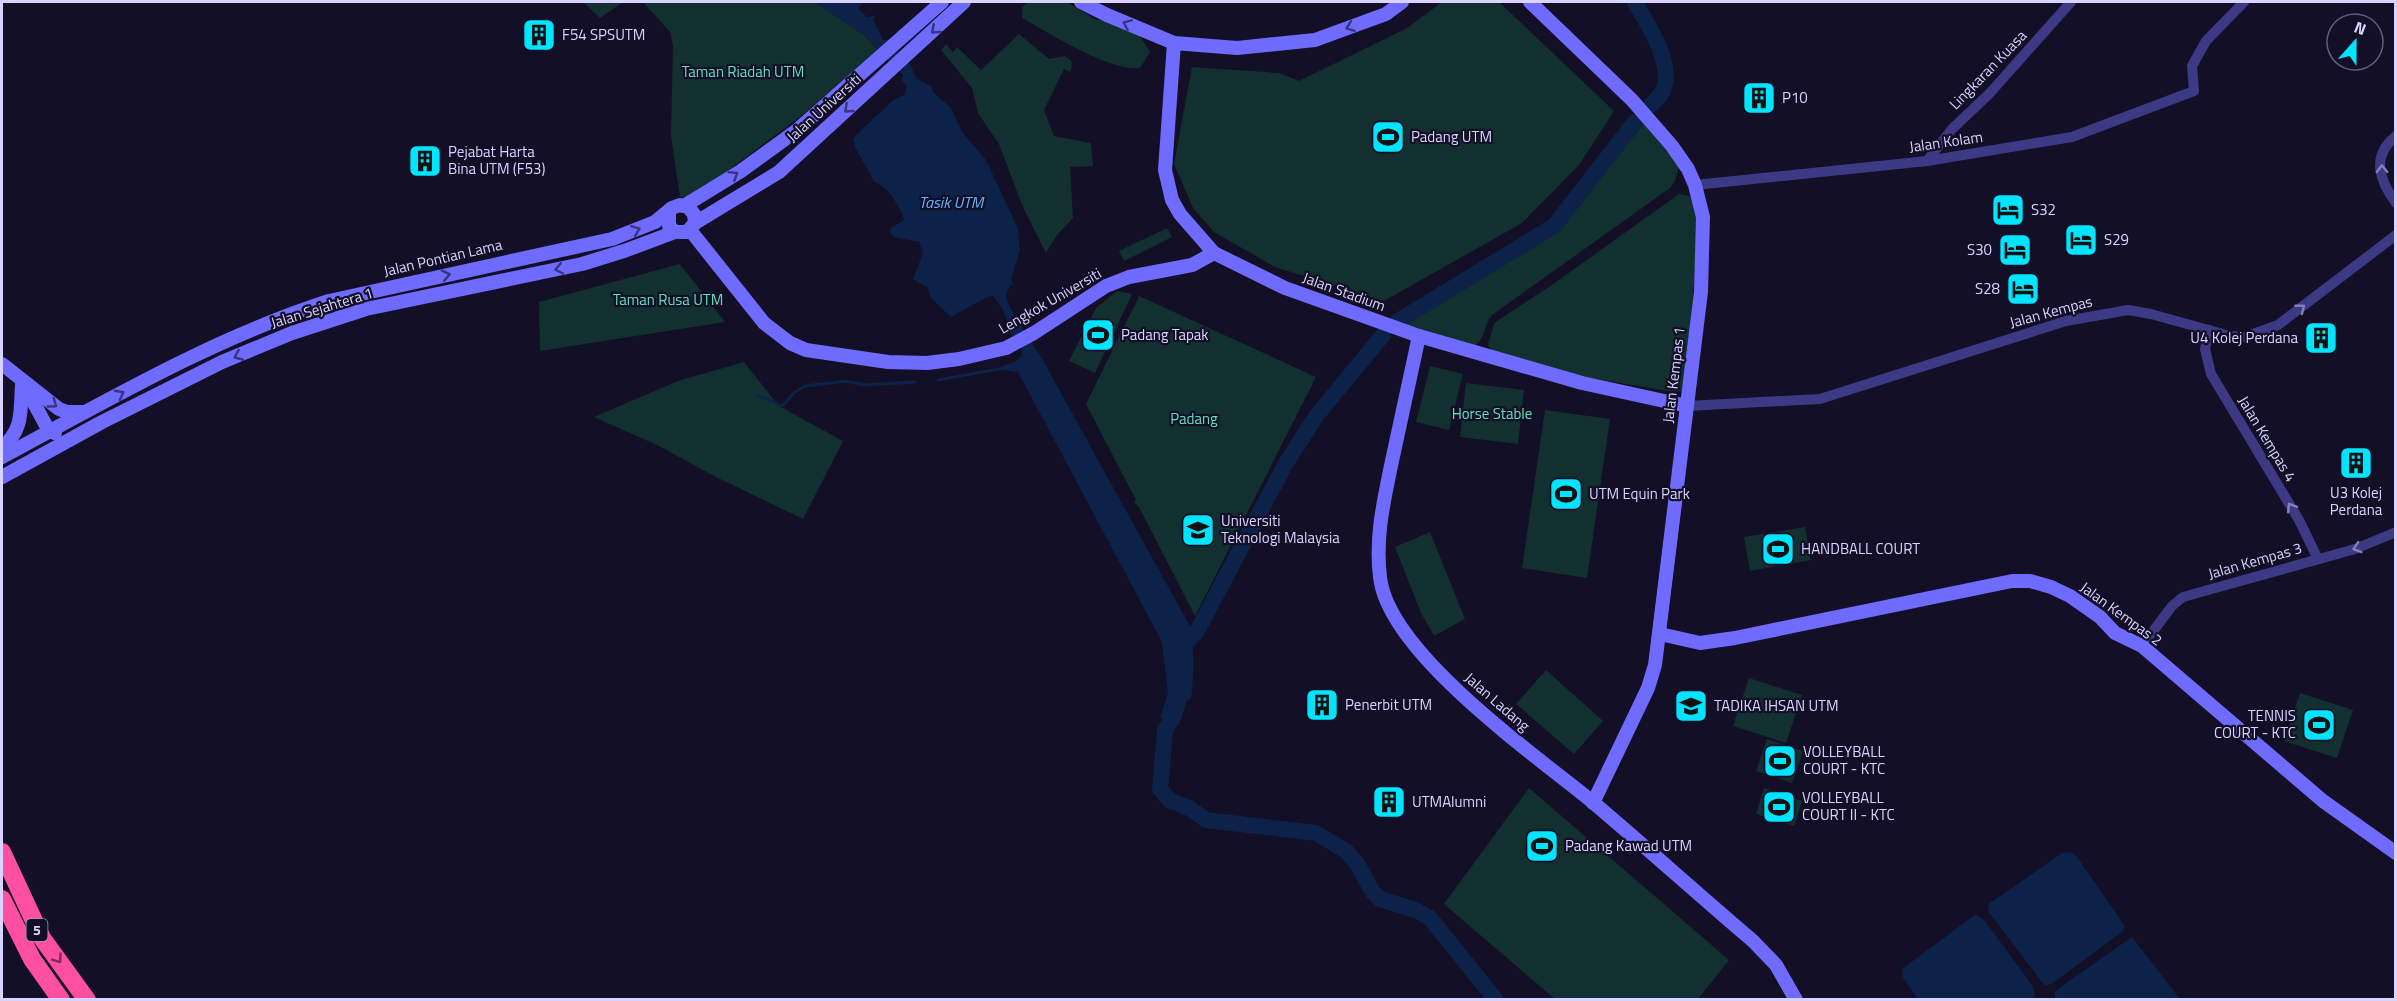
<svg xmlns="http://www.w3.org/2000/svg" width="2397" height="1001" font-family="'Titillium Web',sans-serif">
<style>
.green{fill:#12302f}
.water{fill:#0c2248}
.lines{fill:none;stroke-linecap:round;stroke-linejoin:round}
.stream{stroke:#0c2248;stroke-width:3}
.river{stroke:#0c2248;stroke-width:16}
.street{stroke:#3d3a85;stroke-width:10}
.secondary{stroke:#6f6bff;stroke-width:14}
.highway{stroke:#ff4fa3;stroke-width:18}
.oneway{stroke:#38347d}
.oneway2{stroke:#837fbc}
.oneway3{stroke:#7d2c5e}
.labels{text-anchor:middle;stroke-width:4.5;stroke-linejoin:round;paint-order:stroke}
.shield{fill:#130f26;stroke:#9e99be;stroke-width:1.5}
.shield-label{font-size:14px;font-weight:bold;fill:#d9d4ff}
.poi-label{font-size:15px;fill:#d9d4ff;stroke:#130f26;text-anchor:start}
.street-label{font-size:15px;fill:#d9d4ff;stroke:#130f26}
.park-label{font-size:15px;fill:#5fe0c0;stroke:#130f26}
.water-label{font-size:16px;font-style:italic;fill:#62b6ff;stroke:#130f26}
</style>
<rect width="100%" height="100%" fill="#130f26"/>
<g class="green">
<polygon points="583,2 623,2 600,18"/>
<polygon points="643,2 815,2 864,35 878,50 801,116 690,199 680,197 671,136 673,45 670,32"/>
<path d="M 1028,2 L 1067,2 L 1096,20 L 1106,20 L 1138,33 L 1150,52 L 1140,68 C 1110,72 1051,34 1022,18 L 1022,7 Z"/>
<polygon points="1442,2 1499,2 1614,111 1579,165 1522,223 1384,301 1275,267 1214,232 1193,208 1174,164 1192,67 1279,73 1299,81 1407,28"/>
<path d="M 1019,34 L 1049,59 L 1065,56 C 1073,61 1073,64 1070,72 L 1064,69 L 1044,110 L 1054,136 L 1091,143 L 1093,166 L 1070,167 L 1073,218 L 1057,235 L 1046,253 L 1022,205 L 999,144 L 978,113 L 972,88 L 941,50 L 946,44 L 953,52 L 957,47 L 981,70 Z"/>
<path d="M 1644,124 L 1679,166 L 1675,181 L 1670,188 L 1492,315 C 1484,324 1486,338 1475,346 L 1398,325 L 1558,228 L 1637,125 Z"/>
<polygon points="1679,194 1689,196 1694,201 1698,225 1690,338 1682,391 1674,392 1573,375 1492,353 1488,345 1494,323 1549,287"/>
<polygon points="1167,228 1172,237 1124,261 1119,251"/>
<polygon points="680,264 725,322 540,351 539,302"/>
<polygon points="1117,291 1132,294 1095,373 1069,361 1096,308"/>
<polygon points="1139,296 1316,377 1195,616 1139,507 1134,502 1136,500 1086,404"/>
<polygon points="744,362 779,406 843,441 803,519 714,476 657,445 594,417 678,381"/>
<polygon points="1430,366 1463,374 1449,430 1416,422"/>
<polygon points="1466,383 1524,390 1518,444 1460,437"/>
<polygon points="1545,410 1610,419 1587,578 1522,568"/>
<polygon points="1805,527 1811,560 1750,571 1744,537"/>
<polygon points="1430,532 1465,619 1434,636 1421,613 1395,547"/>
<polygon points="1546,670 1603,721 1574,754 1516,704"/>
<polygon points="1749,678 1802,695 1786,743 1733,726"/>
<polygon points="2300,693 2353,710 2337,758 2284,741"/>
<polygon points="1767,739 1803,751 1792,783 1756,771"/>
<polygon points="1529,788 1729,960 1698,999 1555,999 1444,904"/>
<polygon points="1764,788 1802,801 1794,826 1756,814"/>
</g>
<g class="water">
<path d="M 815,2 L 864,2 L 858,8 L 867,17 L 876,16 L 873,20 L 883,40 L 888,40 L 911,66 L 916,78 L 932,87 L 933,92 L 951,108 L 962,132 L 986,160 L 1018,229 L 1020,250 L 1011,280 L 1013,283 C 1009,288 1005,293 1007,300 C 1012,315 1033,343 1041,357 L 1191,628 C 1194,652 1194,674 1191,699 L 1187,700 L 1179,725 L 1160,718 L 1168,693 L 1162,642 L 1018,372 L 1003,370 L 1002,366 L 1015,362 L 1021,356 L 1022,348 L 1010,332 L 1004,312 L 993,295 L 987,297 L 951,317 L 930,297 L 928,288 L 913,279 L 923,253 L 919,242 L 894,237 L 889,231 L 892,227 L 904,220 C 901,209 887,184 874,182 L 855,147 L 853,138 L 892,101 L 904,95 L 907,87 L 901,79 L 903,75 L 864,35 Z"/>
<polygon points="2071,852 2077,857 2125,926 2123,931 2053,983 2045,986 1988,911 1989,904 2062,853"/>
<polygon points="1976,914 1985,921 2032,985 2035,995 2031,1000 1918,999 1903,978 1902,969"/>
<polygon points="2132,937 2180,999 2055,999 2055,992 2059,988"/>
</g>
<g class="lines">
<g class="stream">
<polyline points="938,380 1004,368"/>
<polyline points="757,395 782,406 795,392 805,386 846,381 864,385 915,382"/>
</g>
<g class="river">
<path d="M 1635,2 C 1648,25 1677,68 1661,94 C 1658,98 1654,102 1651,105"/>
<polyline points="1398,321 1554,226 1635,122"/>
<polyline points="1180,653 1180,647 1196,633 1286,463 1317,415 1383,335"/>
<polyline points="1177,703 1175,713 1165,730 1160,789 1169,800 1189,808 1206,820 1316,833 1346,851 1358,865 1372,891 1380,899 1415,910 1430,918 1496,1000"/>
</g>
<g class="street">
<path d="M 2396,136 C 2370,157 2380,181 2396,203"/>
<polyline points="1927,161 1952,129 1989,94 2071,2"/>
<polyline points="1695,185 1927,161 2072,137 2194,91 2192,66 2206,41 2244,2"/>
<polyline points="2209,330 2205,349 2211,374 2299,520 2318,559"/>
<polyline points="1687,406 1820,399 2066,321 2128,310 2151,314 2230,336 2245,337 2278,325 2396,235"/>
<polyline points="2142,646 2172,606 2183,597 2355,549 2396,532"/>
</g>
<g class="secondary">
<polyline points="1081,2 1107,15 1174,43 1237,48 1315,40 1386,14 1402,2"/>
<polyline points="1530,2 1632,100 1672,146 1688,169 1695,185 1703,217 1701,292 1655,665 1648,688 1593,803"/>
<polyline points="1174,43 1165,170 1172,200 1180,214 1214,253 1285,288 1419,336 1582,383 1687,406"/>
<polyline points="684,206 741,171 796,131 942,2"/>
<polyline points="695,223 779,172 964,2"/>
<polyline points="690,230 764,323 790,343 806,350 888,362 927,363 959,359 1006,348 1034,333 1106,286 1129,277 1192,265 1214,253"/>
<path d="M 1419,336 C 1410,377 1401,419 1392,461 C 1384,500 1375,537 1380,577 C 1388,653 1537,756 1595,804 C 1648,849 1700,896 1753,941 L 1776,965 L 1796,1000"/>
<polyline points="2,364 59,409 67,412 83,412"/>
<polyline points="22,381 49,431 55,433"/>
<path d="M 2,448 C 24,428 20,412 22,385"/>
<path d="M 2,457 C 108,400 214,338 329,301 L 612,239 L 655,222 L 672,208 L 680,205 L 688,207 L 694,214 L 695,223 L 687,232 L 675,232 L 669,226 L 669,212"/>
<polyline points="2,477 102,422 222,362 292,333 366,309 582,264 624,251 675,232"/>
<polyline points="1660,634 1700,643 1735,638 2012,581 2030,581 2051,587 2070,596 2100,617 2115,633 2142,646 2323,801 2396,853"/>
</g>
<g class="highway">
<polyline points="2,852 42,938 87,1000"/>
<polyline points="2,899 32,959 61,1000"/>
</g>
</g>
<defs><path id="oneway-chevron" d="M-2-3.5L2.5 0L-2 3.5" fill="none" stroke-width="1.6" stroke-linecap="round" stroke-linejoin="round" transform="scale(1.5)"/></defs>
<g class="oneway">
<use href="#oneway-chevron" transform="translate(1127 24) rotate(-157)"/>
<use href="#oneway-chevron" transform="translate(1350 27) rotate(160)"/>
<use href="#oneway-chevron" transform="translate(935 30) rotate(138)"/>
<use href="#oneway-chevron" transform="translate(848 109) rotate(139)"/>
<use href="#oneway-chevron" transform="translate(734 175) rotate(-32)"/>
<use href="#oneway-chevron" transform="translate(636 230) rotate(-21)"/>
<use href="#oneway-chevron" transform="translate(559 269) rotate(168)"/>
<use href="#oneway-chevron" transform="translate(446 275) rotate(-13)"/>
<use href="#oneway-chevron" transform="translate(238 356) rotate(157)"/>
<use href="#oneway-chevron" transform="translate(120 394) rotate(-28)"/>
<use href="#oneway-chevron" transform="translate(53 404) rotate(36)"/>
</g>
<g class="oneway2">
<use href="#oneway-chevron" transform="translate(2382 169) rotate(-91)"/>
<use href="#oneway-chevron" transform="translate(2301 308) rotate(-39)"/>
<use href="#oneway-chevron" transform="translate(2291 507) rotate(-122)"/>
<use href="#oneway-chevron" transform="translate(2357 548) rotate(162)"/>
</g>
<use class="oneway3" href="#oneway-chevron" transform="translate(58 959) rotate(55)"/>
<defs>
<g id="building-square" transform="scale(1.725)"><rect x="-9" y="-9" width="18" height="18" rx="4" fill="#00e5ff" stroke="#130f26"/><path d="M-4-6H4V6H1V3H-1V6H-4ZM-2.5-4.3h1.7v1.8h-1.7ZM.8-4.3h1.7v1.8H.8ZM-2.5-1h1.7V.8h-1.7ZM.8-1h1.7V.8H.8Z" fill="#111"/></g>
<g id="stadium-square" transform="scale(1.725)"><rect x="-9" y="-9" width="18" height="18" rx="4" fill="#00e5ff" stroke="#130f26"/><path d="M0-5a6.5 5 0 1 0 0 10a6.5 5 0 1 0 0-10ZM-3.5-1.8h7v3.6h-7Z" fill="#111"/></g>
<g id="hotel-square" transform="scale(1.725)"><rect x="-9" y="-9" width="18" height="18" rx="4" fill="#00e5ff" stroke="#130f26"/><path d="M-6-4.5h1.5V1H6V5H4.5V3h-9V5H-6ZM-4 0a1.8 1.8 0 1 1 3.6 0ZM.5 0V-2.5h3Q6-2.5 6 0Z" fill="#111"/></g>
<g id="university-square" transform="scale(1.725)"><rect x="-9" y="-9" width="18" height="18" rx="4" fill="#00e5ff" stroke="#130f26"/><path d="M0-5L7-2L0 1L-7-2ZM-4 1L0 2.5L4 1V4Q0 6-4 4Z" fill="#111"/></g>
<g id="school-square" transform="scale(1.725)"><rect x="-9" y="-9" width="18" height="18" rx="4" fill="#00e5ff" stroke="#130f26"/><path d="M0-5L7-2L0 1L-7-2ZM-4 1L0 2.5L4 1V4Q0 6-4 4Z" fill="#111"/></g>
</defs>
<g fill-rule="evenodd">
<use href="#building-square" x="539" y="35"/>
<use href="#building-square" x="1759" y="98"/>
<use href="#stadium-square" x="1388" y="137"/>
<use href="#building-square" x="425" y="161"/>
<use href="#hotel-square" x="2008" y="210"/>
<use href="#hotel-square" x="2081" y="240"/>
<use href="#hotel-square" x="2015" y="250"/>
<use href="#hotel-square" x="2023" y="289"/>
<use href="#stadium-square" x="1098" y="335"/>
<use href="#building-square" x="2321" y="338"/>
<use href="#building-square" x="2356" y="463"/>
<use href="#stadium-square" x="1566" y="494"/>
<use href="#university-square" x="1198" y="530"/>
<use href="#stadium-square" x="1778" y="549"/>
<use href="#building-square" x="1322" y="705"/>
<use href="#school-square" x="1691" y="706"/>
<use href="#stadium-square" x="2319" y="725"/>
<use href="#stadium-square" x="1780" y="761"/>
<use href="#building-square" x="1389" y="802"/>
<use href="#stadium-square" x="1779" y="807"/>
<use href="#stadium-square" x="1542" y="846"/>
</g>
<g class="labels">
<rect class="shield" x="26.5" y="919" width="21" height="22" rx="4.5"/>
<g class="shield-label">
<text x="37" y="935">5</text>
</g>
<g class="poi-label">
<text x="562" y="40">F54 SPSUTM</text>
<text x="1782" y="103">P10</text>
<text x="1411" y="142">Padang UTM</text>
<text x="448" y="157">Pejabat Harta<tspan x="448" dy="17">Bina UTM (F53)</tspan></text>
<text x="2031" y="215">S32</text>
<text x="2104" y="245">S29</text>
<text x="1992" y="255" text-anchor="end">S30</text>
<text x="2000" y="294" text-anchor="end">S28</text>
<text x="1121" y="340">Padang Tapak</text>
<text x="2298" y="343" text-anchor="end">U4 Kolej Perdana</text>
<text x="2356" y="498" text-anchor="middle">U3 Kolej<tspan x="2356" dy="17">Perdana</tspan></text>
<text x="1589" y="499">UTM Equin Park</text>
<text x="1221" y="526">Universiti<tspan x="1221" dy="17">Teknologi Malaysia</tspan></text>
<text x="1801" y="554">HANDBALL COURT</text>
<text x="1345" y="710">Penerbit UTM</text>
<text x="1714" y="711">TADIKA IHSAN UTM</text>
<text x="2296" y="721" text-anchor="end">TENNIS<tspan x="2296" dy="17">COURT - KTC</tspan></text>
<text x="1803" y="757">VOLLEYBALL<tspan x="1803" dy="17">COURT - KTC</tspan></text>
<text x="1802" y="803">VOLLEYBALL<tspan x="1802" dy="17">COURT II - KTC</tspan></text>
<text x="1412" y="807">UTMAlumni</text>
<text x="1565" y="851">Padang Kawad UTM</text>
</g>
<g class="street-label">
<text transform="translate(1988 70) rotate(-46)" y="5">Lingkaran Kuasa</text>
<text transform="translate(824 108) rotate(-42)" y="5">Jalan Universiti</text>
<text transform="translate(1946 142) rotate(-8)" y="5">Jalan Kolam</text>
<text transform="translate(443 258) rotate(-13)" y="5">Jalan Pontian Lama</text>
<text transform="translate(1344 292) rotate(20)" y="5">Jalan Stadium</text>
<text transform="translate(1050 301) rotate(-30)" y="5">Lengkok Universiti</text>
<text transform="translate(322 308) rotate(-17)" y="5">Jalan Sejahtera 1</text>
<text transform="translate(2051 312) rotate(-15)" y="5">Jalan Kempas</text>
<text transform="translate(1674 375) rotate(-83)" y="5">Jalan Kempas 1</text>
<text transform="translate(2267 439) rotate(59)" y="5">Jalan Kempas 4</text>
<text transform="translate(2255 561) rotate(-16)" y="5">Jalan Kempas 3</text>
<text transform="translate(2121 614) rotate(36)" y="5">Jalan Kempas 2</text>
<text transform="translate(1497 702) rotate(41)" y="5">Jalan Ladang</text>
</g>
<g class="park-label">
<text x="743" y="77">Taman Riadah UTM</text>
<text x="668" y="305">Taman Rusa UTM</text>
<text x="1492" y="419">Horse Stable</text>
<text x="1194" y="424">Padang</text>
</g>
<g class="water-label">
<text x="951" y="208">Tasik UTM</text>
</g>
</g>
<rect width="2397" height="1001" fill="none" stroke="#d9d4ff" stroke-width="6"/>
<g transform="translate(2355 42) rotate(21)"><circle r="28" fill="#130f26" stroke="#625e7d" stroke-width="1.5"/>
<path d="M0-4.5L10 22L0 15L-10 22Z" fill="#00e5ff"/>
<text y="-9" font-size="16" font-weight="bold" text-anchor="middle" fill="#d9d4ff">N</text>
</g>
</svg>
